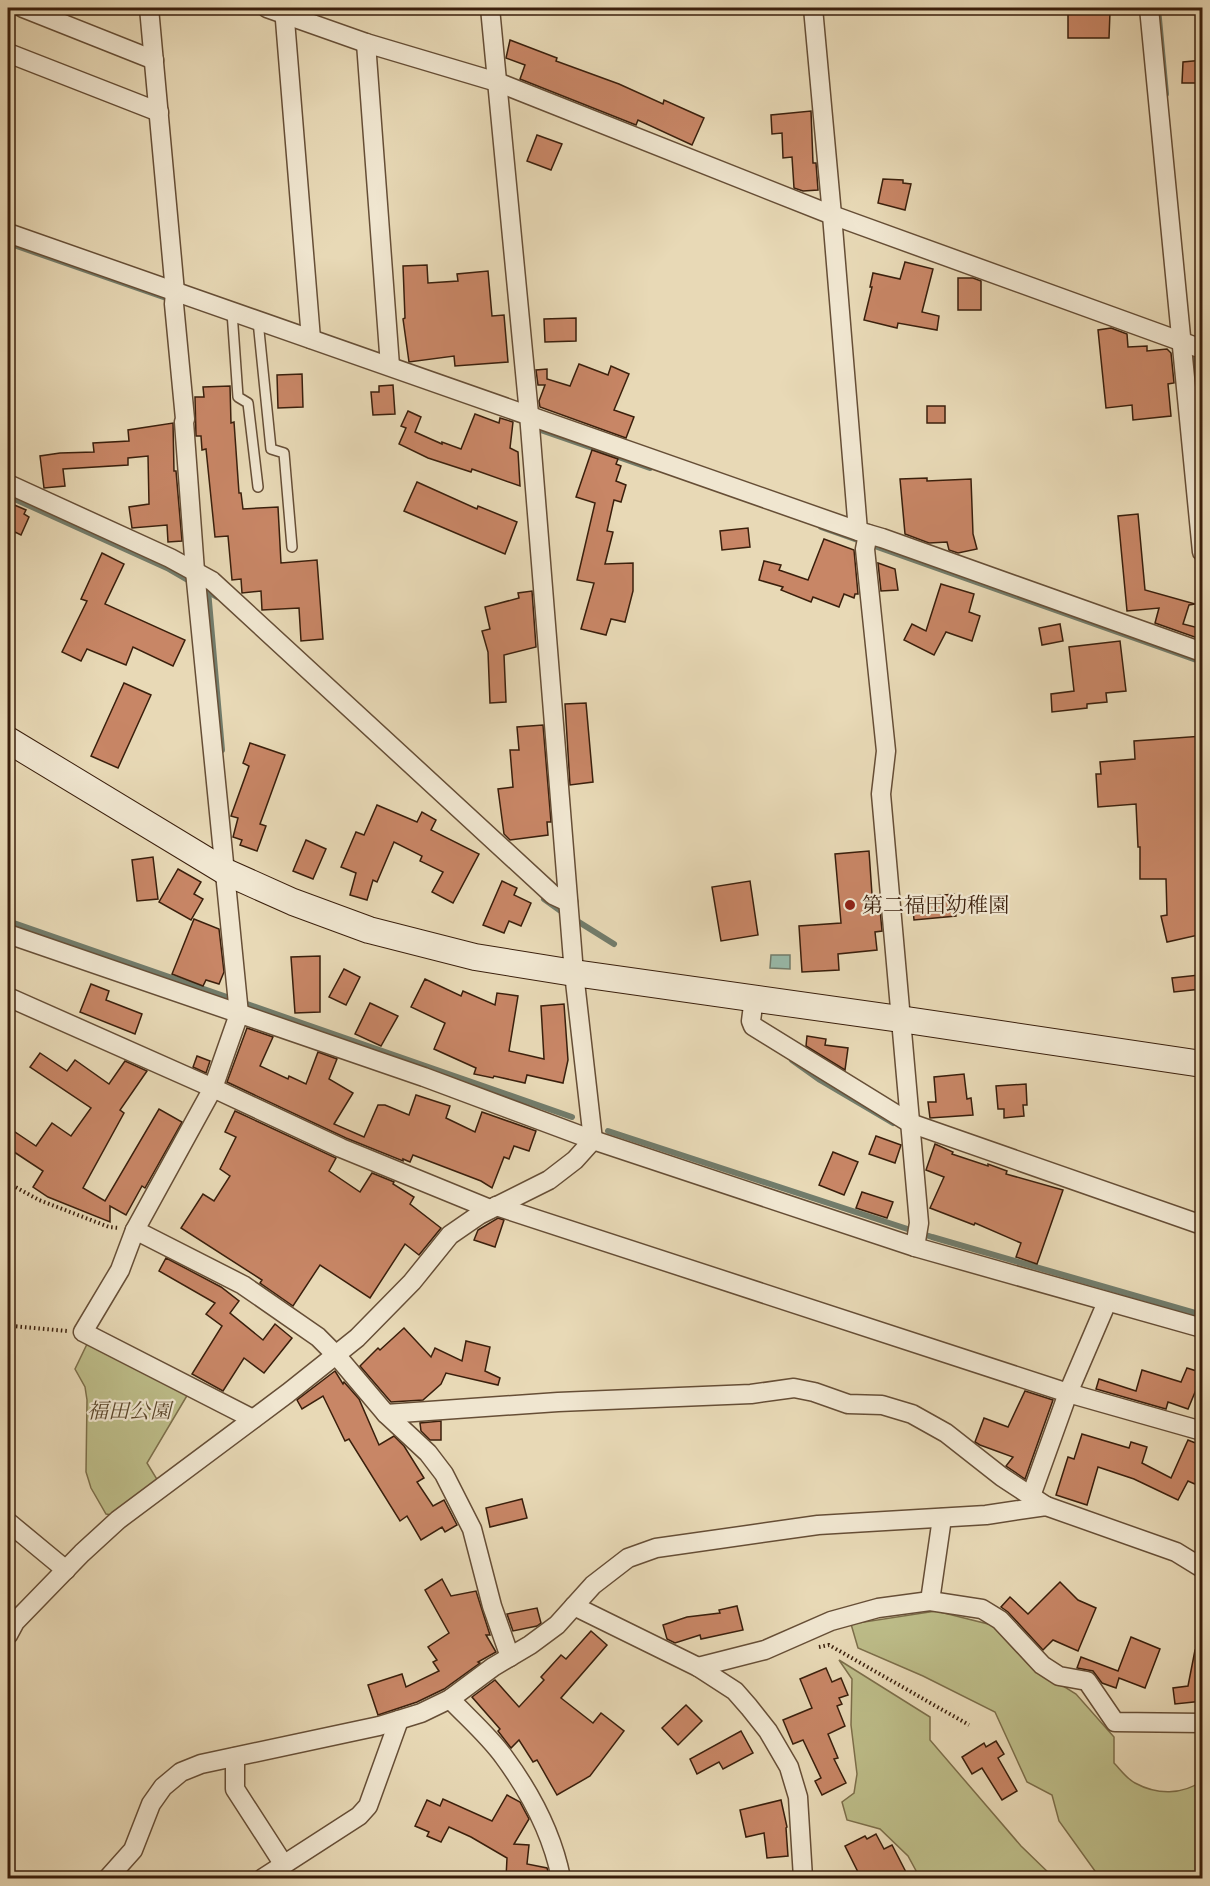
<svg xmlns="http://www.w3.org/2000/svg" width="1210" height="1886" font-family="'IM FELL English','Noto Serif JP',serif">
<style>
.green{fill:#bdbd89;stroke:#7c6e4a;stroke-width:1.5}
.water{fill:#98baaa;stroke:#727c6b;stroke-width:1.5}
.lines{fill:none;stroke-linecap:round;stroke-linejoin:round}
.stream{stroke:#727c6b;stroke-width:6}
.building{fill:#c88666;stroke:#3a1f0c;stroke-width:1.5}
.lane-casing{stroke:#664e36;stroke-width:12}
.street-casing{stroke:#664e36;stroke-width:21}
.secondary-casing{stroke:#3a1f0c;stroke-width:28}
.path{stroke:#3a1f0c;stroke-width:4;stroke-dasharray:1.5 3;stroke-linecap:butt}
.lane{stroke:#f0e6d0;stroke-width:9}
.street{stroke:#f0e6d0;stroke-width:18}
.secondary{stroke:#f0e6d0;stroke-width:26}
.poi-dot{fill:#8f2418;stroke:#f0e6d0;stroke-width:2}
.labels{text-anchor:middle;stroke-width:4.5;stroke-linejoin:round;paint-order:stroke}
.poi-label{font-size:21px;fill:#3a1f0c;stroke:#f0e6d0;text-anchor:start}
.park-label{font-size:21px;font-style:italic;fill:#5b462b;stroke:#f0e6d0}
</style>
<rect width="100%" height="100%" fill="#e8d9b6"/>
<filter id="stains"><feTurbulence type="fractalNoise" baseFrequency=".00333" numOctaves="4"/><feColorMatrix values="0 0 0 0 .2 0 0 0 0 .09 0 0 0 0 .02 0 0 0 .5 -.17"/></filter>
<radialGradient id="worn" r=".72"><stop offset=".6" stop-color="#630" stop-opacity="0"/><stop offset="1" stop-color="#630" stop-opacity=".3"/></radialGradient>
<g class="green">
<polygon points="89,1340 188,1394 147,1463 158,1481 112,1515 106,1514 91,1488 86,1472 87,1400 85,1387 75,1369"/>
<path d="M 936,1611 L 992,1625 L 1028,1664 L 1076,1694 L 1114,1737 L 1114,1763 C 1120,1769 1127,1779 1135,1783 C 1157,1795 1182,1795 1202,1781 L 1202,1878 L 1100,1878 L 1059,1821 L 1052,1795 L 1027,1782 L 995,1712 L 923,1676 L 858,1648 L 851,1624 Z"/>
<polygon points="839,1660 930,1717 930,1740 1021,1846 1054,1878 920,1878 908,1856 880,1829 847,1820 842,1802 854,1793 857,1774 851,1725 852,1679"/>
</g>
<polygon class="water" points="771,955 790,955 790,969 770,968"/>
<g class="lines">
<g class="stream">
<polyline points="1158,8 1166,94"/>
<polyline points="8,243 172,300"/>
<polyline points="1191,349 1202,459"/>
<polyline points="532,427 650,468"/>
<polyline points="8,496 167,568 217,597"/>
<polyline points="821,527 1202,662"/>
<polyline points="208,590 222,750"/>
<polyline points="544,899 565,914"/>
<polyline points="574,919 614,944"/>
<polyline points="8,921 572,1117"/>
<polyline points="792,1060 820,1080 893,1123"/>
<polyline points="608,1131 932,1237 1202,1315"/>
</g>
</g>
<g class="building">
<polygon points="1068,11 1110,12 1109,38 1068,38"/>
<polygon points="510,40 557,58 556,61 619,84 663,104 664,100 704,118 692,145 638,120 636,125 520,79 525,65 506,58"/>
<polygon points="1203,60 1203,83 1182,83 1183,62"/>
<polygon points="811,111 813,163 816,163 818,190 803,191 794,188 792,157 783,158 782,133 772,134 771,115"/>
<polygon points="537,135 562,144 551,170 527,161"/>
<polygon points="883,179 903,180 903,183 911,184 905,210 878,203"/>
<polygon points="905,262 933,269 922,312 939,316 937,330 898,323 897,328 864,320 872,287 870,287 873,273 900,279"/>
<polygon points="427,265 428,283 458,281 457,274 488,271 492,316 504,315 508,362 455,366 454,356 409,362 403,319 405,318 403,266"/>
<polygon points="958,278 973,278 981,281 981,310 958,310"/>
<polygon points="576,318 576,341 545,342 544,319"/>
<polygon points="1111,328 1127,334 1128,347 1147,346 1147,351 1167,349 1171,353 1174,383 1168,384 1171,416 1133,420 1132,405 1106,408 1098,330"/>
<polygon points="579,364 608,375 611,366 629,374 614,410 634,417 626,438 540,407 539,401 545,385 538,385 536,370 547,369 547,379 570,386"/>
<polygon points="302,374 303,407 278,408 277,375"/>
<polygon points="393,385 395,414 373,415 371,392 379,392 379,386"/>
<polygon points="230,386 231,423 234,422 239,493 241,493 243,509 278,507 281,563 317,560 323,639 301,641 299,608 262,610 261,591 242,593 241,579 232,580 228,536 215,537 206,449 202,450 201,436 196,436 195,397 204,397 203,387"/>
<rect x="927" y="406" width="18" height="17"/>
<polygon points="408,411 421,417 415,432 442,444 442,442 461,449 475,414 499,423 500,418 513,422 510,448 518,452 520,486 472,469 471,472 428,458 399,444 406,428 401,426"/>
<polygon points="173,423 174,471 176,471 182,541 168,542 167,525 132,528 129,507 149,504 148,456 128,458 128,465 63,469 65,486 44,488 40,456 60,453 94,452 93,443 129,441 128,430"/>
<polygon points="592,450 618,459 616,464 621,466 616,481 626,485 621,502 614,500 607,531 613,532 605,564 633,563 633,591 625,622 611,619 606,635 581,629 594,583 577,580 595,503 576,497"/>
<polygon points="927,478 927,481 971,479 973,534 977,549 958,553 949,550 947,542 929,543 905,534 900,479"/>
<polygon points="417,482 477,509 478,506 517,522 505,554 404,511"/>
<polygon points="12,504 26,510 24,514 29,517 21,535 15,532 8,549 8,506 10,507"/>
<polygon points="1138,514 1145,590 1195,604 1189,605 1183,624 1203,629 1203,640 1155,623 1159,608 1127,611 1118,516"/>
<polygon points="748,528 750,547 722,550 720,531"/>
<polygon points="824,539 854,550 858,594 855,594 854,598 844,594 839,607 813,597 811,602 781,590 783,587 759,580 764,561 781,565 779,570 808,580"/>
<polygon points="102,553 124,564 105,604 185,640 173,666 133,647 126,665 87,649 81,661 62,652 87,601 81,599"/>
<polygon points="878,563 895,569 898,590 881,591"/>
<polygon points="941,584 974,594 969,612 980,616 972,641 946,632 934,655 904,640 912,624 926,631"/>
<polygon points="532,591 536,647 504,655 506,702 490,703 488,652 482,631 490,629 485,607 519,598 518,593"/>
<polygon points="1060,624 1063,641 1042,645 1039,628"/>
<polygon points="1120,641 1126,691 1106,693 1107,702 1087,704 1087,708 1052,712 1051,694 1074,691 1069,647"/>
<polygon points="124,683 151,695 118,768 91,756"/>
<polygon points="586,703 593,782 570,785 565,704"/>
<polygon points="543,725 551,822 547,822 548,835 510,840 504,834 498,789 513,787 510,750 519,750 517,727"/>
<polygon points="1203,736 1203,934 1167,942 1161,916 1167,915 1166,879 1140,879 1140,847 1138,847 1136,804 1098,807 1096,774 1101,774 1100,762 1135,759 1134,741"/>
<polygon points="250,743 285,755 260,824 266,826 257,851 240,845 242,840 233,837 238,818 231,816 249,766 243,763"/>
<polygon points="377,805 417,822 422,812 436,820 431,830 479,854 453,903 432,892 443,872 420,861 422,856 394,842 377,882 373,880 367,900 350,895 356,873 341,867 356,832 364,835"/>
<polygon points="306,840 326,849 313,879 293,871"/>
<polygon points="869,851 873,909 880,909 882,931 875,932 877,950 838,954 839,970 802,972 799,926 841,923 835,854"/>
<polygon points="153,857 158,899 137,901 132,860"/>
<polygon points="178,869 201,882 194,894 203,899 191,920 159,902"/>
<polygon points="502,881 517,888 514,895 531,903 521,926 509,921 504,933 483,925"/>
<polygon points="750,881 758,935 721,941 712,887"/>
<polygon points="954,894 956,916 914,920 912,898"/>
<polygon points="194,919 219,929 224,972 219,984 206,980 203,986 172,974"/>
<polygon points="320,956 320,1012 295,1013 291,957"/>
<polygon points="344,969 360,977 346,1005 329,997"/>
<polygon points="1199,975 1201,989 1174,992 1172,978"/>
<polygon points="425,979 461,996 463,991 495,1005 497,993 518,996 509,1051 544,1059 541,1006 564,1004 568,1060 563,1083 527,1075 525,1083 494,1076 493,1078 474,1074 476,1068 434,1049 445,1023 411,1007"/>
<polygon points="91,984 109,991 106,1000 142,1014 135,1034 80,1012"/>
<polygon points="370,1003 398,1016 381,1046 355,1034"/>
<polygon points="247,1028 273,1037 260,1066 288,1079 289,1076 306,1084 318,1052 337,1059 329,1079 353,1093 334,1124 364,1137 378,1105 385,1105 409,1115 416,1095 450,1106 446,1118 475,1132 482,1112 536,1131 529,1151 514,1146 509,1159 504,1157 492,1188 481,1181 413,1155 410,1162 403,1159 403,1161 346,1138 227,1082"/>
<polygon points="807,1036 826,1039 825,1045 848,1048 845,1070 806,1046"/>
<polygon points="40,1053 67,1071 75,1060 109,1084 125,1061 147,1071 120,1110 124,1113 83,1188 105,1201 159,1109 182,1122 145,1188 142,1186 126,1215 110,1206 110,1222 48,1197 33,1187 43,1171 8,1148 8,1142 15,1132 36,1146 52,1123 71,1136 91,1108 30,1067"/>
<polygon points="197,1056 210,1061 206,1073 193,1067"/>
<polygon points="964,1074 967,1099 971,1098 973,1115 930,1118 928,1102 936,1102 934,1077"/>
<polygon points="1026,1084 1027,1105 1023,1105 1024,1116 1004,1118 1004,1109 998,1109 996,1086"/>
<polygon points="235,1111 336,1158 329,1171 360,1192 372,1173 394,1182 393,1184 414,1197 410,1204 441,1228 419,1255 405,1244 370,1298 320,1265 293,1306 260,1283 262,1280 181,1228 203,1194 214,1201 230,1176 220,1169 236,1137 225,1132"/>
<polygon points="876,1136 901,1145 895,1163 869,1154"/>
<polygon points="935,1144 953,1152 952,1154 988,1166 988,1164 1007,1171 1006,1174 1063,1190 1037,1264 1016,1257 1021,1243 975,1223 974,1225 930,1208 944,1177 926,1170"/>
<polygon points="833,1152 858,1162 844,1195 819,1185"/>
<polygon points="862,1192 893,1202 887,1218 856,1208"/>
<polygon points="498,1218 504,1220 495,1247 474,1240 478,1230"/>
<polygon points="166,1258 221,1287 239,1301 230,1313 263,1340 275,1324 292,1338 264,1373 244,1358 223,1391 192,1374 222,1326 206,1314 215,1303 159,1271"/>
<polygon points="404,1328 431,1357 435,1348 462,1361 466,1341 490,1347 485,1371 500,1378 498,1385 446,1373 441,1384 423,1400 391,1402 360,1366 378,1348 380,1350"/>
<polygon points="1187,1368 1203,1373 1188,1409 1168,1402 1166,1409 1096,1389 1099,1379 1136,1391 1142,1370 1181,1382"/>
<polygon points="335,1371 343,1384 344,1382 359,1399 379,1445 394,1436 404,1446 424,1478 417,1482 433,1506 444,1500 457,1525 445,1532 442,1527 421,1540 407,1516 400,1521 349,1439 345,1441 323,1396 302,1409 297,1400"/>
<polygon points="1025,1391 1053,1400 1025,1479 1006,1466 1013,1457 980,1445 975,1442 984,1418 1008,1427"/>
<polygon points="441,1421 441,1440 430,1440 421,1431 420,1423"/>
<polygon points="1082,1434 1129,1448 1131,1442 1147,1447 1142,1463 1171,1478 1188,1440 1203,1446 1203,1471 1197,1485 1188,1481 1178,1500 1134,1479 1098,1467 1087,1505 1056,1495 1068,1457 1074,1459"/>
<polygon points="522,1499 527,1518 490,1527 486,1508"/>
<polygon points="442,1579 451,1596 476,1591 490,1635 486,1635 496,1652 478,1662 480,1663 444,1689 417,1702 378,1715 368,1685 402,1674 406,1687 439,1671 433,1662 437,1660 428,1647 449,1633 425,1590"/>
<polygon points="1060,1582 1078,1600 1096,1608 1078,1651 1053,1640 1043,1650 1008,1612 1001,1607 1010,1597 1028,1614"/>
<polygon points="737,1606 743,1630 701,1639 700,1635 675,1643 667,1639 663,1625 687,1617 720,1613 719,1610"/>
<polygon points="537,1608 541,1623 537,1626 513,1631 507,1614"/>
<polygon points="591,1631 607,1645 561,1698 593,1723 601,1713 624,1731 590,1776 557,1795 537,1760 533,1762 519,1740 511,1748 498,1731 500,1729 472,1697 495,1680 519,1707 544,1680 541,1677 561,1655 566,1659"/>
<polygon points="1131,1637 1160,1649 1145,1688 1119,1678 1116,1688 1102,1683 1093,1671 1077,1668 1081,1657 1118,1671"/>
<polygon points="1195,1650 1203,1651 1203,1701 1175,1704 1173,1688 1188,1686"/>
<polygon points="826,1668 832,1682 841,1678 848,1695 839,1698 842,1704 837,1706 845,1726 828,1734 838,1758 834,1759 846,1783 822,1795 815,1781 821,1778 803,1740 793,1744 783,1720 812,1708 800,1679"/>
<polygon points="686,1705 702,1721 678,1745 662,1728"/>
<polygon points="741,1731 753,1753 723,1769 719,1762 697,1774 690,1759"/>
<polygon points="996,1741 1004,1754 998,1758 1017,1791 1002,1800 982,1768 972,1774 962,1757 984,1743 986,1747"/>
<polygon points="507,1795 520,1802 529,1819 514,1844 529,1845 527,1864 547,1868 550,1878 506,1878 507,1858 471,1837 449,1827 441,1842 427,1836 429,1832 415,1826 427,1800 440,1806 443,1799 492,1821"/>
<polygon points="781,1800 787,1827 786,1828 788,1856 767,1858 764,1833 746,1837 740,1810"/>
<polygon points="876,1834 884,1849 892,1845 909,1878 861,1878 845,1846 865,1836 867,1839"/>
</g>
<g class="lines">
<g class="lane-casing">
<g id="lane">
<polyline points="232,312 238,397 248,403 258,487"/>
<polyline points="258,321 271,449 284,453 292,547"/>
</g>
</g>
<g class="street-casing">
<g id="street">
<polyline points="23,8 154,60"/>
<polyline points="149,8 175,292 174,304 185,419 184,422 195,571 239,1014 213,1088 135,1230 120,1270 83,1332 253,1419"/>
<polyline points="267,8 366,43 497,82 832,215 1202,349"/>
<polyline points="284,8 311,339"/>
<polyline points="813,8 832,215 858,531"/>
<polyline points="1149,8 1202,552"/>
<polyline points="366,43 390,366"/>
<polyline points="8,53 159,112"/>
<polyline points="8,233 858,531 882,538 1202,652"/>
<polyline points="8,484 170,558 212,581 553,895 568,902"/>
<polyline points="868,534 865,549 886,751 881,794 919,1223 915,1247"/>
<polyline points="8,934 424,1077 593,1140 915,1247 1202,1328"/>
<polyline points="8,997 213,1088 341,1148 490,1209"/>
<polyline points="754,998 751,1021 753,1026 910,1123 1202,1225"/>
<polyline points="496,1206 1068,1393 1202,1431"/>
<polyline points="135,1230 243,1285 318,1337 337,1356 386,1414 428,1453 444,1474 472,1529 492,1606 510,1657"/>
<polyline points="386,1414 558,1402 751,1394 794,1388 814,1392 848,1404 882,1405 912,1414 946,1433 1002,1477 1046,1506"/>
<polyline points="1031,1496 1068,1393 1107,1302"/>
<polyline points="8,1522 66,1570"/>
<polyline points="930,1601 942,1518"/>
<polyline points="574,1606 698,1667 735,1691 749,1707 768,1731 789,1767 798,1797 803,1878"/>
<polyline points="8,1635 15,1622 82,1553 118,1520 288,1393 357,1338 412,1282 450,1235 479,1215 549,1180 575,1160 593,1140 574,973 529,414 490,8"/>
<polyline points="698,1667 765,1650 831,1621 878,1608 930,1601 982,1609 1000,1620 1042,1665 1059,1676 1087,1681 1115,1722 1202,1723"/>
<path d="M 450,1699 C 468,1718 489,1736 504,1757 C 532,1795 552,1833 561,1878"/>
<polyline points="235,1757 235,1789 284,1865"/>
<polyline points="108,1878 133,1850 151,1804 163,1787 181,1772 201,1764 379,1726 421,1713 450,1699 493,1667 530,1645 557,1625 593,1585 628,1558 656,1548 818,1525 986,1515 1046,1506 1176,1552 1202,1568"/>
<polyline points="263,1878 359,1816 368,1806 399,1720"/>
</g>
</g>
<g class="secondary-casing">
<polyline id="secondary" points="8,740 226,872 293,902 369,930 475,957 574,973 900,1019 1202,1064"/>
</g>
<g class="path">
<polyline points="8,1183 39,1200 109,1227 119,1228"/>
<polyline points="8,1329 12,1326 67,1331"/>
<polyline points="819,1647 829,1645 969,1725"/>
</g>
<use href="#lane" class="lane"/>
<use href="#street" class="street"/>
<use href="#secondary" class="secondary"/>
</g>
<circle class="poi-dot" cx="850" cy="905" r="6"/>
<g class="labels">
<g class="poi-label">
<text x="862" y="912">第二福田幼稚園</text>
</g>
<g class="park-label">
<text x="129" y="1418">福田公園</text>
</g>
</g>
<rect width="1210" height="1886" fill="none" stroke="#e8d9b6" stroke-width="30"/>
<rect x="9" y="9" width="1192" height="1868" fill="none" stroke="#3a1f0c" stroke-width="3"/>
<rect x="15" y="15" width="1180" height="1856" fill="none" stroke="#3a1f0c" stroke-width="1.5"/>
<rect width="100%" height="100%" filter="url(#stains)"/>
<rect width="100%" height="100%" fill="url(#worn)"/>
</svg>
